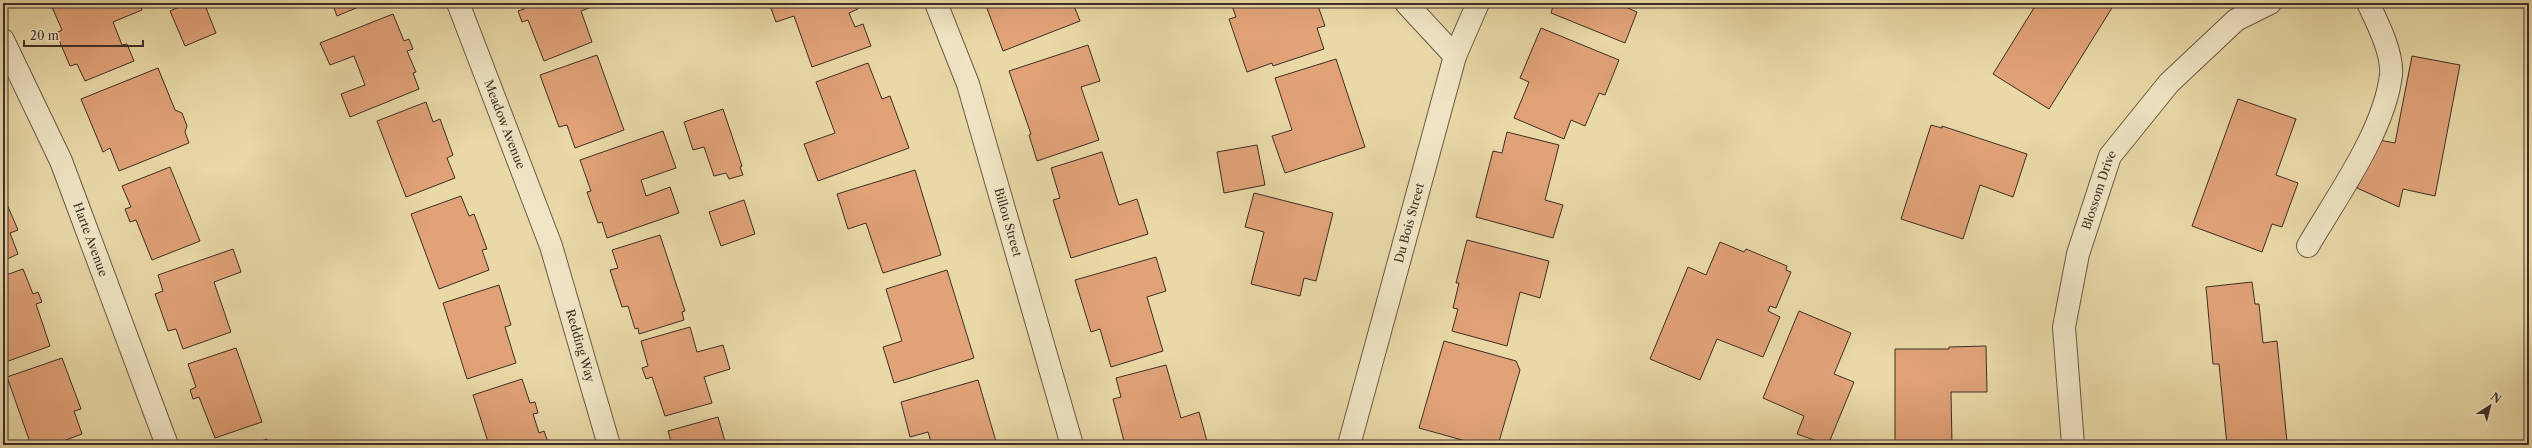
<svg xmlns="http://www.w3.org/2000/svg" width="2532" height="448" font-family="'Libre Caslon Text',serif">
<style>
.building{fill:#e1a278;stroke:#3d2e27}
.lines{fill:none;stroke-linecap:round;stroke-linejoin:round}
.minor-casing{stroke:#685947;stroke-width:24}
.minor{stroke:#f1e6c6;stroke-width:22}
.labels{text-anchor:middle;stroke-width:3.5;stroke-linejoin:round;paint-order:stroke}
.street-label{font-size:12px;fill:#3d2e27;stroke:#f1e6c6}
</style>
<rect width="100%" height="100%" fill="#e9d9a7"/>
<filter id="stains"><feTurbulence type="fractalNoise" baseFrequency=".005" numOctaves="4"/><feColorMatrix values="0 0 0 0 .2 0 0 0 0 .09 0 0 0 0 .02 0 0 0 .5 -.17"/></filter>
<radialGradient id="worn" r=".72"><stop offset=".6" stop-color="#630" stop-opacity="0"/><stop offset="1" stop-color="#630" stop-opacity=".3"/></radialGradient>
<g class="building">
<polygon points="63,3 139,3 142,10 113,22 122,45 127,44 134,61 85,81 77,64 70,66 56,33 62,30 52,7"/>
<polygon points="188,3 204,3 216,33 185,46 170,11"/>
<polygon points="332,3 368,3 337,16"/>
<polygon points="522,3 602,3 581,11 592,42 544,61 528,20 522,22 518,11 524,9"/>
<polygon points="769,3 856,3 858,9 849,13 855,27 863,24 871,46 812,67 794,16 776,22"/>
<polygon points="985,3 1073,3 1080,21 1003,51"/>
<polygon points="1231,3 1317,3 1325,26 1317,28 1324,49 1273,66 1272,63 1247,72 1229,19 1236,17"/>
<polygon points="1554,3 1622,3 1621,5 1637,12 1625,43 1551,13"/>
<polygon points="2037,3 2115,3 2049,109 1993,74"/>
<polygon points="393,14 404,41 409,39 413,49 407,51 416,72 413,73 419,89 350,117 341,94 365,85 354,56 330,65 320,43"/>
<polygon points="1541,28 1619,60 1605,95 1599,93 1585,126 1571,120 1564,139 1514,118 1529,82 1520,78"/>
<polygon points="1088,45 1100,81 1081,87 1099,140 1037,161 1029,135 1031,134 1009,71"/>
<polygon points="597,55 624,130 575,148 567,125 559,127 540,75"/>
<polygon points="2412,56 2460,65 2435,196 2403,189 2399,207 2357,188 2379,140 2395,143"/>
<polygon points="1336,59 1365,147 1285,173 1272,136 1292,130 1275,78"/>
<polygon points="868,63 882,99 890,96 909,148 818,181 804,144 835,133 816,82"/>
<polygon points="158,68 175,110 182,113 187,126 185,132 189,143 119,171 110,148 103,152 81,99"/>
<polygon points="2238,99 2296,119 2276,175 2298,183 2282,227 2272,224 2262,252 2192,226"/>
<polygon points="426,102 433,122 440,119 453,155 447,158 455,178 406,197 377,121"/>
<polygon points="723,109 742,166 740,167 743,175 729,179 726,173 714,176 704,147 693,150 684,122"/>
<polygon points="1931,125 1942,128 1942,126 2027,154 2013,197 1980,185 1963,239 1901,219"/>
<polygon points="663,131 676,168 641,180 646,196 670,187 679,213 607,238 602,222 598,223 587,192 591,191 580,160"/>
<polygon points="1507,132 1559,145 1545,200 1563,205 1553,238 1476,217 1493,151 1502,153"/>
<polygon points="1257,145 1265,185 1224,193 1217,152"/>
<polygon points="1102,152 1119,205 1137,199 1148,234 1071,258 1053,200 1060,198 1051,168"/>
<polygon points="170,167 200,241 152,260 136,220 130,222 125,209 131,207 122,186"/>
<polygon points="915,170 941,255 883,273 866,223 848,229 837,194"/>
<polygon points="1254,193 1333,213 1316,281 1304,278 1300,296 1251,284 1264,232 1245,227"/>
<polygon points="3,195 18,230 10,233 18,254 3,261"/>
<polygon points="461,196 469,216 474,214 487,249 482,250 489,270 439,289 411,214"/>
<polygon points="744,200 755,234 721,246 709,212"/>
<polygon points="660,235 685,311 682,312 684,320 639,334 638,328 635,329 628,306 622,307 610,270 618,268 612,250"/>
<polygon points="1467,240 1549,261 1540,298 1520,292 1507,346 1452,331 1458,309 1453,308 1459,283 1456,283"/>
<polygon points="1720,242 1744,252 1746,249 1787,266 1786,270 1791,272 1776,308 1770,306 1768,311 1780,317 1763,357 1717,339 1700,380 1650,359 1688,267 1706,275"/>
<polygon points="233,249 241,272 214,282 231,332 183,349 176,329 168,331 155,294 163,291 158,275"/>
<polygon points="1156,257 1166,291 1147,297 1163,351 1111,367 1100,329 1091,332 1075,280"/>
<polygon points="23,269 33,294 38,292 42,302 36,304 50,346 3,363 3,276"/>
<polygon points="947,270 974,358 894,383 883,347 902,341 886,289"/>
<polygon points="2252,282 2255,304 2259,304 2263,343 2277,341 2287,442 2227,445 2219,364 2213,364 2206,287"/>
<polygon points="499,285 511,325 505,327 516,363 467,379 443,303"/>
<polygon points="1799,311 1851,333 1834,374 1854,382 1828,445 1797,434 1804,416 1763,398"/>
<polygon points="690,327 697,352 723,345 730,369 704,377 712,403 665,416 652,377 646,379 642,368 648,366 641,341"/>
<polygon points="1444,341 1516,361 1520,370 1498,445 1480,445 1419,428"/>
<polygon points="1986,346 1987,392 1951,392 1952,445 1895,445 1895,349 1949,349 1949,347"/>
<polygon points="236,348 262,422 215,438 199,397 193,399 190,390 196,387 188,364"/>
<polygon points="62,358 81,409 74,411 82,434 52,445 31,445 7,377"/>
<polygon points="1166,365 1181,418 1199,412 1208,445 1125,445 1113,399 1121,397 1116,378"/>
<polygon points="522,379 530,403 535,402 538,413 533,414 539,433 544,431 549,445 489,445 473,395"/>
<polygon points="978,380 997,445 932,445 928,432 910,437 901,402"/>
<polygon points="718,417 726,445 672,445 668,431"/>
<polygon points="267,439 269,445 249,445"/>
</g>
<g class="lines">
<g class="minor-casing">
<g id="minor">
<path id="s1" d="M 458,3 L 551,246 L 609,445"/>
<path id="s2" d="M 936,3 L 968,84 L 1072,445"/>
<polyline points="1406,3 1455,56"/>
<path id="s3" d="M 3,40 L 61,161 L 167,445"/>
<path d="M 2308,246 C 2337,196 2384,132 2391,75 C 2393,53 2377,22 2368,3"/>
<path id="s4" d="M 1349,445 L 1455,56 L 1478,3"/>
<path id="s5" d="M 2073,445 L 2064,327 L 2078,254 L 2110,156 L 2169,83 L 2236,20 L 2270,3"/>
</g>
</g>
<use href="#minor" class="minor"/>
</g>
<g class="labels">
<g class="street-label">
<text dy="4" stroke="none"><textPath href="#s1" startOffset="130">Meadow Avenue</textPath></text>
<text dy="4" stroke="none"><textPath href="#s5" startOffset="260">Blossom Drive</textPath></text>
<text dy="4" stroke="none"><textPath href="#s2" startOffset="231">Billou Street</textPath></text>
<text dy="4" stroke="none"><textPath href="#s4" startOffset="230">Du Bois Street</textPath></text>
<text dy="4" stroke="none"><textPath href="#s3" startOffset="218">Harte Avenue</textPath></text>
<text dy="4" stroke="none"><textPath href="#s1" startOffset="364">Redding Way</textPath></text>
</g>
</g>
<rect width="2532" height="448" fill="none" stroke="#e9d9a7" stroke-width="16"/>
<rect x="4" y="4" width="2524" height="440" fill="none" stroke="#3d2e27" stroke-width="2"/>
<rect x="8" y="8" width="2516" height="432" fill="none" stroke="#3d2e27"/>
<g transform="translate(2490 406) rotate(36)" stroke="#f1e6c6" stroke-width="3" paint-order="stroke">
<path d="M0-3L7 15L0 10L-7 15Z" fill="#3d2e27"/>
<text y="-6" font-size="11" font-weight="bold" text-anchor="middle" fill="#3d2e27">N</text>
</g>
<path d="M24 40v6h119v-6" fill="none" stroke="#3d2e27" stroke-width="2"/>
<text x="30" y="40" font-size="12" fill="#3d2e27" stroke="#f1e6c6" stroke-width="3" paint-order="stroke">20 m</text>
<rect width="100%" height="100%" filter="url(#stains)"/>
<rect width="100%" height="100%" fill="url(#worn)"/>
</svg>
